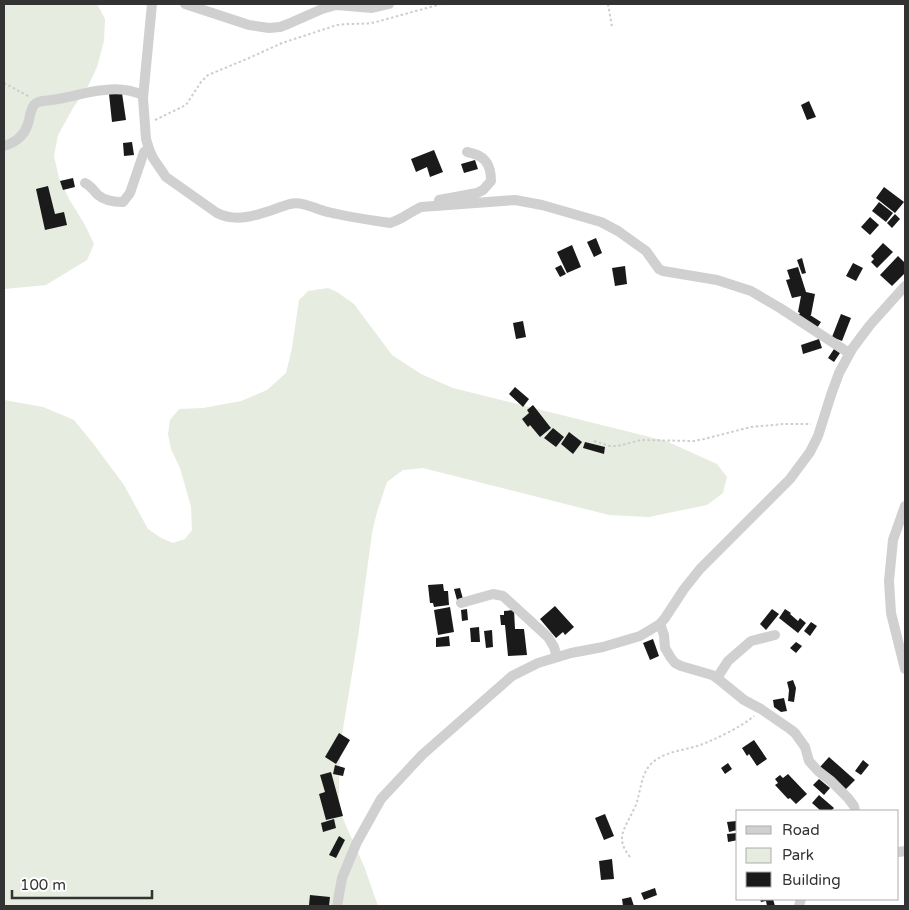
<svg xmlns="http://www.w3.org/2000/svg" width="909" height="910" font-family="'Varela Round',sans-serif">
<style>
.green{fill:#e6ecdf}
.building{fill:#1a1a1a}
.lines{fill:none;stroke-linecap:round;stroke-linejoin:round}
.path{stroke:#cdcdcd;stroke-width:2;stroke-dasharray:2.5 2.5;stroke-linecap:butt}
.minor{stroke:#d0d0d0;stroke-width:10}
</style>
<rect width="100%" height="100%" fill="#fff"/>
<g class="green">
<polygon points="4,4 97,4 105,19 104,41 97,67 87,88 73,108 58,135 54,156 59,178 69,199 85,225 94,244 87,260 46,285 4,289"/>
<polygon points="328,288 337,292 354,304 392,355 421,374 453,388 666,441 717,464 727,477 723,493 707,505 649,517 609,515 423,468 403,470 387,482 377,512 372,533 358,637 341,741 339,776 339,809 347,828 364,866 378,906 4,906 4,400 43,407 74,420 92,442 124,485 148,529 161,538 173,543 185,539 192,530 191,507 180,468 171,449 168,434 170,420 179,409 203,408 241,401 267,390 286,373 292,348 299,300 308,291"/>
</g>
<g class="building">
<polygon points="122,93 126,120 112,122 109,94"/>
<polygon points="809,101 816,117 807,120 801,105"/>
<polygon points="132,142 134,155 124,156 123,143"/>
<polygon points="434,150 443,172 430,177 427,167 416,172 411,159"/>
<polygon points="475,160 478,169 464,173 461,164"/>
<polygon points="73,178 75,187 63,190 60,181"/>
<polygon points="48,186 55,214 64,212 67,225 45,230 36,189"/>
<polygon points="884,187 904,202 895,213 876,198"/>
<polygon points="879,202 893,213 886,222 872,211"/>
<polygon points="895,214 900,219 892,228 887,223"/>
<polygon points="870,217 879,225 870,235 861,227"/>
<polygon points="596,238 602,253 594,257 587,242"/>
<polygon points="883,243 893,252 877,268 871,262 874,259 871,256"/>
<polygon points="572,245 581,267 567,273 557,252"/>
<polygon points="898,256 905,263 905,273 892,286 880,275"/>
<polygon points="802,258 806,273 802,274 797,260"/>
<polygon points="853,263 863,268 856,281 846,276"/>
<polygon points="561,265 566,274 560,277 555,268"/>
<polygon points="625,266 627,284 615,286 612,268"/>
<polygon points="798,267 806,292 815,294 811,315 810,315 821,322 817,328 798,316 800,313 798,312 801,296 792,298 786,280 790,279 787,270"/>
<polygon points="841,314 851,318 842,341 832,337"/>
<polygon points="523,321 526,337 516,339 513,323"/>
<polygon points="819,339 822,348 803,354 801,345"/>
<polygon points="834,349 840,353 834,362 828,358"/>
<polygon points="515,387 529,399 523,407 509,394"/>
<polygon points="533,405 551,428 540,437 530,425 528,427 522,419 529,413 527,410"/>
<polygon points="553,428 564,437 556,447 544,438"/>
<polygon points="569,432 582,442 573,454 561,444"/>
<polygon points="585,442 605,447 604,454 583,448"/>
<polygon points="443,584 444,591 448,591 449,605 434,607 433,603 430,603 428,585"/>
<polygon points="460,588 463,599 457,600 454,589"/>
<polygon points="555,606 574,627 565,635 563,632 556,638 540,619"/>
<polygon points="450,607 454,632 438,635 434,610"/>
<polygon points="467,609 468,620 462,621 461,610"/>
<polygon points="772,609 779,614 766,630 760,624"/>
<polygon points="785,609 791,613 790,614 798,621 800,618 806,623 798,633 779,618"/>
<polygon points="514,610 515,629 524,629 527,655 508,656 505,625 501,625 500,615 504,615 504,611"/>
<polygon points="811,622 817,626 810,636 804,631"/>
<polygon points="479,627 480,642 471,642 470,628"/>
<polygon points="492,630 493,647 486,648 484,631"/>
<polygon points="449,636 450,646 436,647 436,638"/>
<polygon points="653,639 659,656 650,660 643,643"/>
<polygon points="796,642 802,646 796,653 790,648"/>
<polygon points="793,680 796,688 794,702 788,701 789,690 787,682"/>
<polygon points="784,698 787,711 781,712 774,707 773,700"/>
<polygon points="339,733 350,740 336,764 325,757"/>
<polygon points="754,740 767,759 757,766 749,754 747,756 742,748"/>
<polygon points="829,757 855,780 845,790 820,767"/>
<polygon points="863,760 869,765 861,775 855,771"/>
<polygon points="728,763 732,769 725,774 721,768"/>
<polygon points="335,765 345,768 343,776 333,774"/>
<polygon points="331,772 343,816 326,820 319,794 325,792 320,775"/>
<polygon points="788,774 807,794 796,804 790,798 788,799 775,785 778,783 775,779 780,775 783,778"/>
<polygon points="819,779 830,788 824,795 813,785"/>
<polygon points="819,795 834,808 831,811 821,811 812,803"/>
<polygon points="605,814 614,836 604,840 595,818"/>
<polygon points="334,819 336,828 323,832 321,823"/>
<polygon points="736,821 737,830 729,832 727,822"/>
<polygon points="737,833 738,840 728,842 727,834"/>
<polygon points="339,836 345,840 336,858 329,855"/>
<polygon points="612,859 614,879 601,880 599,861"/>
<polygon points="655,888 657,895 644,900 641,893"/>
<polygon points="310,895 330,897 329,906 309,905"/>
<polygon points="631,897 634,906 623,906 622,899"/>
<polygon points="760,899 773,899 775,906 767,906 766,901 761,902"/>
</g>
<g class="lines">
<g class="path">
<polyline points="608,4 612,27"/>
<polyline points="4,83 30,97"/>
<path d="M 155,120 L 186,105 L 201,82 L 208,75 L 249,58 L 282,43 L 337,25 C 350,23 363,25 376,22 L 441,4"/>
<polyline points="594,441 610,446 618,446 641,440 693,441 704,439 751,427 783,424 811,424"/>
<path d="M 630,857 C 615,838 624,830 633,811 C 641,797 639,778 650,765 C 663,751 683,751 700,745 C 714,740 743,726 754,716"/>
</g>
<g class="minor">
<path d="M 152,4 L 143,98 L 146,139 L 149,149 L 153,158 L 166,177 L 217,213 C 241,225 266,211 290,204 C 304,201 314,209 328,212 C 348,217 370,220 390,223 C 401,220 410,212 421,207 L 515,200 L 542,205 L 601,222 L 618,231 L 646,251 L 659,269 L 663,271 L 717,280 L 751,291 L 780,308 L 849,353"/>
<polyline points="185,4 249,25 269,28 280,27 288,24 322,9 336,5 372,8 389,4"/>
<path d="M 4,146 C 17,142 26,134 29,120 C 30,115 31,109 34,105 C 38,100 46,101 52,100 C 70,98 87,91 105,90 C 118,88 131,90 143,95"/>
<path d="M 85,183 C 91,186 94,191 98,195 C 105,201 114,202 123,202 L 130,193 L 144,152 L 149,149"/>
<path d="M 439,200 L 477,193 L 483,190 L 491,181 C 491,163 484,155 467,152"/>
<polyline points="905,506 893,540 889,581 891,613 905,669"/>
<polyline points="461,603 493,594 503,596 548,637 554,647 557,657"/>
<polyline points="660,624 664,635 665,648 671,658 675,663 681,666 712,675 717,678 744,700 761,709 790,729 795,733 805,747 809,761 818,771 831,781 848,798 854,806 855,811"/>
<polyline points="717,678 728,661 751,641 775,635"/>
<polyline points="898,852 905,851"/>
<polyline points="337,906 342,878 357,842 381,799 422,755 455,726 512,676 538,663 571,653 603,647 640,636 660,624 665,618 684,589 700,569 790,479 810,452 818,436 831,395 839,373 852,349 870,325 905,286"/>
<polyline points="799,906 801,899"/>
</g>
</g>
<rect width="909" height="910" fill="none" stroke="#333333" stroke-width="10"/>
<rect x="736" y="810" width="162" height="90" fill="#ffffff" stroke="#adadad"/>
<rect x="746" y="826" width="25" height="8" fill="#d0d0d0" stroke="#adadad"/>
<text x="782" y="835" font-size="15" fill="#333333">Road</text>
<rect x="746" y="848" width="25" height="15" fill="#e6ecdf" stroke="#adadad"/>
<text x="782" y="860" font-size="15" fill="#333333">Park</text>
<rect x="746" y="872" width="25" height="15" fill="#1a1a1a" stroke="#adadad"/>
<text x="782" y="885" font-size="15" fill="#333333">Building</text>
<path d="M12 890v8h140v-8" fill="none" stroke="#333333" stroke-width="2.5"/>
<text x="20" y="890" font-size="15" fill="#333333" stroke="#ffffff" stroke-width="4" paint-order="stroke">100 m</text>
</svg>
